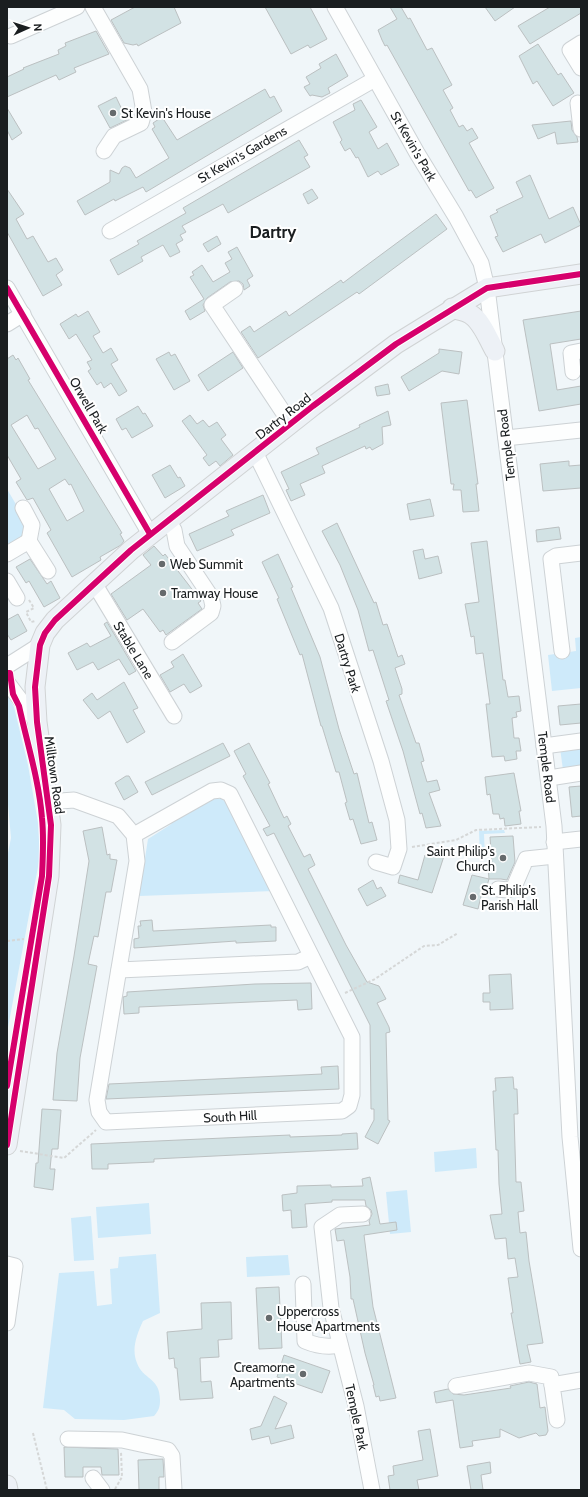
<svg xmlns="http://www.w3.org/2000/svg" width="588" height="1497" font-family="Cabin,sans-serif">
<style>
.green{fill:#ceeafa}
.building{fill:#d2e2e4;stroke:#bbc0c1;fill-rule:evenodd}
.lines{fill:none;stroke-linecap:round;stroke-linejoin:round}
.minor-casing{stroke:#cdd2d5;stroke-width:17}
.major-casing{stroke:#d0d3d4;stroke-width:21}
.path{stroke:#d5d7d7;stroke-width:2;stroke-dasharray:3 2;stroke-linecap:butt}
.minor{stroke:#fdfefe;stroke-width:15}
.major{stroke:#edf1f6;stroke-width:19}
.cycleway-casing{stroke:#fff;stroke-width:8}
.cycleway{stroke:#d6006c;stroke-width:6}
.poi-dot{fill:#656a6c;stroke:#fff;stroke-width:1.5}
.labels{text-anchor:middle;stroke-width:4;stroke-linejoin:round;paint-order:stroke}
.poi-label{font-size:13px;fill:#1a1e20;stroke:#fff;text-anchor:start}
.street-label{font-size:13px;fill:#1a1e20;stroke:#fff}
.district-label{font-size:17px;font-weight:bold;fill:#1a1e20;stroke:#fff}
</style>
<rect width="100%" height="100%" fill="#f0f6f9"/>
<g class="green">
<polygon points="7,489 28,525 28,535 7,549"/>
<polygon points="581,637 581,688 552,691 548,655 576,651 575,638"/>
<polygon points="7,695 14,707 28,765 38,823 40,856 7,1033 7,858 11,838 7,793"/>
<polygon points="581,745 581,767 563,770 560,748"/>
<polygon points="212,798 222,799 230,806 273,891 139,896 148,839 170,825 179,815"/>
<polygon points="504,830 505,833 484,834 485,858 480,858 479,831"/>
<polygon points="476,1148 477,1168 435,1172 434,1152"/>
<polygon points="407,1190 411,1232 390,1234 386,1192"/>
<polygon points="149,1203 151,1234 98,1238 96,1207"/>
<polygon points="91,1216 94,1260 74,1261 71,1218"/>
<path d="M 156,1254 L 160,1313 L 143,1321 C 137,1334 131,1349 137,1363 C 143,1380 160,1377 160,1400 C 160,1407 159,1410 154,1416 L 124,1420 L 75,1419 L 64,1410 L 43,1408 L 59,1273 L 94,1271 L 97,1306 L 112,1304 L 110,1269 L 118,1268 L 119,1257 Z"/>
<polygon points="288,1255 290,1275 247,1277 246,1257"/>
</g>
<g class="building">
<polygon points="135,7 174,7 181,23 138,46 137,44 133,45 124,43 111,20"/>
<polygon points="265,7 310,7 327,39 310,48 308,45 291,54"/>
<polygon points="390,7 401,7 408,19 410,18 427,50 432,48 452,85 443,90 453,108 450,110 459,127 463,125 467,131 472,128 478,138 469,143 494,188 476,198 471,190 469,191 387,45 385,46 382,40 378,30 397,19"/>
<polygon points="485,7 515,7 495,21"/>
<polygon points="550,7 581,7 581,13 530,44 518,26"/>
<polygon points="96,31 109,54 74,68 76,72 59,80 56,75 7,97 7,77 24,69 23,68 59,54 58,50 66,46 65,43"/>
<polygon points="538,44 558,75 561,73 574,93 553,106 537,81 533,84 519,56"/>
<polygon points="336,54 348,76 328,88 330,93 322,97 312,95 310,96 304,87 310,84 306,77 321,68 319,64"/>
<polygon points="265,89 270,98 274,96 282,111 146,192 143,187 115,201 114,199 85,215 77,201 110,182 110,170 119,174 122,168 125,166 130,168 136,178 169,158 152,129 155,127 153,123 162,117 177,140"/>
<polygon points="116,97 127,120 110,128 98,106"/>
<polygon points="361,100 377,127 369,132 378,149 387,143 399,165 381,175 378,171 368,177 358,157 356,158 350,148 345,151 340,142 342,140 333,122 355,110 353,104"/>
<polygon points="7,108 22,133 12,140 7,130"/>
<polygon points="571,121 572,130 577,137 578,142 557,144 555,132 538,139 532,125"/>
<polygon points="299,140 308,155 304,157 310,167 228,213 223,204 182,226 186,232 180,235 183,240 176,244 180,252 170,257 163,245 141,257 143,261 118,275 110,260 139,244 137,241 186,213 183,208"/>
<polygon points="530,175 549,219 573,207 581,225 545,243 541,234 503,252 495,237 498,236 490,216 498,212 496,210 523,197 516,182"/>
<polygon points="7,189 24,214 16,219 27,239 33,236 48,262 56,258 63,270 56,275 62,285 43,296 7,232"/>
<polygon points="312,189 318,198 308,204 303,194"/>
<polygon points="436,214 447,229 359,294 357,292 258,358 241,332 250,326 254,332 286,311 289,316 341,280 343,283 359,271"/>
<polygon points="217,236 221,244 208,252 203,244"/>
<polygon points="237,247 253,276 247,280 250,286 244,290 243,284 239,281 230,282 207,298 203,305 205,311 190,320 185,311 204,299 190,277 194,275 192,272 202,265 213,282 230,272 225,263 232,259 228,252"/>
<polygon points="88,311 100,332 93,336 103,353 111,348 118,360 111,364 127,391 119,396 111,383 104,388 101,382 97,385 88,371 91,369 87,362 92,360 76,334 69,339 60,324 76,314 78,317"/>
<polygon points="581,311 581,339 550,344 557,390 581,386 581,404 539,411 523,320"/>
<polygon points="439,349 462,352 459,374 442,371 409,391 401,377 439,353"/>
<polygon points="169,352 171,356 175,354 190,381 174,390 156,359"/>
<polygon points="233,352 243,368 208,391 198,375"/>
<path d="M 13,355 L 16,360 L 18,358 L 30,379 L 28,380 L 122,533 L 120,534 L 124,541 L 121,545 L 100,557 L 101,560 L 72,577 L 47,533 L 51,530 L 33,498 L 27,500 L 16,482 L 21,479 L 7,455 L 7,359 ZM 27,415 L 35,429 L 38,428 L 56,459 L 38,469 L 11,425 ZM 65,479 L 69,485 L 71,484 L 84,511 L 67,521 L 49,489 Z"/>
<polygon points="388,384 390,394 377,396 375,387"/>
<polygon points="467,400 478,484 476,484 479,511 463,512 461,490 453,490 454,484 451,484 441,403"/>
<polygon points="138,406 143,414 145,413 153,426 132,438 126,428 122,430 116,419"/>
<polygon points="388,411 391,425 382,427 383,444 372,450 370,447 366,449 365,446 322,466 325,473 300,484 305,495 291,501 286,490 289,489 281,472 319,454 316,448 356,429 360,427 359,425"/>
<polygon points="190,415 197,424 203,420 209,427 217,422 226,435 221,439 233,455 220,466 216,461 209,466 203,458 207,455 182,421"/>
<polygon points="569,461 569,466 581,465 581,488 543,491 540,464"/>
<polygon points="170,465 178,478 180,477 185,486 165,498 152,475"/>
<polygon points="263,495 270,513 231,530 234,535 197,551 189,534 229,516 226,511"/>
<polygon points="430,499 434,516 410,520 407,504"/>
<polygon points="337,523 374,603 376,602 383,625 387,624 398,657 402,655 405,664 395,668 402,689 402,694 399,695 416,743 419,743 424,761 421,762 427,782 437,780 440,790 429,793 441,826 426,828 422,813 420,814 403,751 386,701 389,700 373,650 369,651 358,610 340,565 322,531"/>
<polygon points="559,527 561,539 537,542 536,530"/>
<polygon points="487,541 503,680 505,680 508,697 519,696 521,711 516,712 517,717 512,718 514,738 519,738 521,751 516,751 517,759 505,761 504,756 492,757 486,704 490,704 483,653 476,654 474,636 471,637 465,604 479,602 471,543"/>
<polygon points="154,546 163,556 165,554 201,601 198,603 202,609 166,635 163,630 160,632 143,609 127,620 111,594 151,565 143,555"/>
<polygon points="423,549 425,559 438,556 442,573 419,579 413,551"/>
<polygon points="278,554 293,587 291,588 320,657 339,729 354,774 357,773 369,823 372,822 377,840 361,844 353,819 350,820 345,803 347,802 339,772 336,772 322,726 321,726 302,654 300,655 277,599 279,598 262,562"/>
<polygon points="30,559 47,584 51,581 60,598 44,607 29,581 26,583 16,567"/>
<polygon points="18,614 27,631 11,640 7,634 7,620"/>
<polygon points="107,622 136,671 129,675 119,659 98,670 93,662 77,670 68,653 87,643 90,647 111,636 104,624"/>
<polygon points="183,654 202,686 190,693 184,684 170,692 160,675 174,667 171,662"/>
<polygon points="124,682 138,708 133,710 145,732 127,743 110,711 98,719 83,700 92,693 97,700"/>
<polygon points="581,704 581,723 560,725 558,706"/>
<polygon points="223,743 230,756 152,795 145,782"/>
<polygon points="249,743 270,783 268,784 284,818 287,816 291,824 288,826 304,857 310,854 315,865 308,869 346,945 367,982 379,986 386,999 377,1003 389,1027 390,1032 386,1033 388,1120 390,1121 378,1144 365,1137 374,1120 374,1109 371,1109 370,1025 274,833 267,836 263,829 270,826 243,776 246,774 234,751"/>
<polygon points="514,773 521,811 519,811 521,824 505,826 504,818 500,819 499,814 493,814 490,794 487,795 485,777"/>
<polygon points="126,776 129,776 138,792 124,800 115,783"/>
<polygon points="581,786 581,816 572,817 569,787"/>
<polygon points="102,827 107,855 110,854 110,859 117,860 111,892 106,892 98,937 94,936 88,964 97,966 80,1058 77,1101 53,1100 57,1053 74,956 89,861 83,831"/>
<polygon points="513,836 515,862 507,880 501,879 489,879 488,865 492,865 490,837"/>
<polygon points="430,849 445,853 432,893 398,883 400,875 418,880 425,855 428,856"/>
<polygon points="472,875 489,879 486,889 483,888 478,909 463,905"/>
<polygon points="373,880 377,889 381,887 386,896 367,906 358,889"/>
<polygon points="152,920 153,931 271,925 271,927 276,927 276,941 236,943 236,941 134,948 134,939 139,938 138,926 141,926 140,921"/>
<polygon points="511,974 513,1009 490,1010 490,1002 483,1002 483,993 490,993 489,975"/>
<polygon points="311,983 312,1009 298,1010 297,1000 139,1007 139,1013 124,1014 123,997 127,996 127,992 255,984"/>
<polygon points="338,1066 339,1089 106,1099 109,1084 322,1074 321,1067"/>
<polygon points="513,1077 514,1089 517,1089 518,1114 514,1114 516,1182 521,1182 524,1211 518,1212 520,1233 526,1232 529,1261 543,1343 527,1345 531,1362 520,1364 511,1313 513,1313 508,1278 518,1277 515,1258 508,1259 506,1238 495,1239 490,1215 502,1214 499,1184 498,1150 496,1150 493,1091 496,1091 495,1078"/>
<polygon points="42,1109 61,1110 58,1149 52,1149 50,1169 55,1169 53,1190 34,1187 36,1163 38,1163"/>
<polygon points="357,1133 358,1149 154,1159 154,1162 108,1164 108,1169 92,1169 91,1144 290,1135 290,1137 342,1135 342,1134"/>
<polygon points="370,1177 380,1224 396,1222 397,1230 364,1235 373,1307 396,1398 380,1401 379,1396 376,1397 373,1385 374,1385 365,1353 353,1299 351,1299 350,1277 344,1240 337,1241 335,1229 370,1225 369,1221 372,1214 371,1210 366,1206 365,1200 332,1200 332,1202 305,1204 307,1227 292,1228 291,1210 283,1211 282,1195 297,1193 297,1186 331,1185 331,1187 363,1186 362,1179"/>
<polygon points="279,1287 282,1348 259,1349 256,1288"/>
<polygon points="231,1302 232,1339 218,1340 219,1357 200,1358 201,1382 211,1381 213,1398 180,1400 177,1368 175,1368 174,1358 169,1359 167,1332 202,1329 201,1303"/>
<polygon points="284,1355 330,1371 322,1393 277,1377"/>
<polygon points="529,1382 537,1384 540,1408 545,1407 548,1431 546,1435 539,1436 536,1433 519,1438 500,1429 500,1437 472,1441 473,1446 460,1448 453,1400 436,1403 434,1392 448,1389 453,1394 464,1395 511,1388 510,1386"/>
<polygon points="274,1396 287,1403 275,1429 291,1425 294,1438 271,1444 269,1436 252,1440 250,1429 261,1426"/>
<polygon points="430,1429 438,1476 417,1480 419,1490 390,1490 388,1476 394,1475 393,1466 423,1460 418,1431"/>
<polygon points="64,1447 118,1449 119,1475 102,1475 101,1467 83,1467 83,1477 65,1477"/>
<polygon points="163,1459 164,1477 159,1477 159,1490 139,1490 138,1460"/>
<polygon points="490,1462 491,1473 481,1475 483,1490 471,1490 467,1466"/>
</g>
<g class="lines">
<g class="minor-casing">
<g id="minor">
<polyline points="93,7 140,89 144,112 141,123 114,136 104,151"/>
<polyline points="335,7 417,153 456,217 481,263 487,288 554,826 570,1137 581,1249"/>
<polyline points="11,36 77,7"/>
<polyline points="581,43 570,50 581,68"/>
<polyline points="578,103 581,129"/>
<polyline points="110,231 375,79"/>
<polyline points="7,288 150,534"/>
<polyline points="235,289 212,305 291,424"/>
<polyline points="7,324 23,314"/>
<polyline points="573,372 571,353 581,351"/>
<polyline points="506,438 581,430"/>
<polyline points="255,452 331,608 381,761 397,820 399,849 393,867 376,862"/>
<polyline points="23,508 32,525 29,541"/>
<polyline points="168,520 174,530 177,546 211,597 213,606 211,613 172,642"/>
<polyline points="7,554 29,541 48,571"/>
<polyline points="7,581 17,598"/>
<polyline points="94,583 174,716"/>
<polyline points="562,651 551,559 556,556 581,553"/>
<polyline points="7,666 40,645"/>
<polyline points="7,682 37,722"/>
<polyline points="544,746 581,741"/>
<polyline points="549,778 581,773"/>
<polyline points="47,802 74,800 118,816 134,835 137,861 97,1100 99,1112 106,1122 342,1111 349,1106 352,1095 352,1037 230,794 221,790 212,791 134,835"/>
<polyline points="554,842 581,839"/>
<polyline points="498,889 508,890 514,887 526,859 555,856"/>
<polyline points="119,970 298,962 311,956"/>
<polyline points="363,1214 340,1215 322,1227 331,1308 356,1406 372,1490"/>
<polyline points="7,1264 15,1266 7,1323"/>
<path d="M 303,1284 L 305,1341 C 317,1346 327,1348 340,1345"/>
<polyline points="456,1386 529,1373 551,1377 552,1385"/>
<polyline points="557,1420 552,1385 581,1380"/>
<polyline points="68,1439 122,1440 168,1450 172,1456 174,1490"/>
<polyline points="93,1478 102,1490"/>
</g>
</g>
<g class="major-casing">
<g id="major">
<path d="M 452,308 C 457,310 465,311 470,314 C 482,321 488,339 495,351"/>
<polyline points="7,1145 49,876 51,825 37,722 35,687 40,645 45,633 55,620 131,550 313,406 396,344 487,288 581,274"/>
<polyline points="7,1485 8,1490"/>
</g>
</g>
<g class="path">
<polyline points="29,600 34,608 26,612 31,622 35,621"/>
<polyline points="412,847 456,840 476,830 541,827"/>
<polyline points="7,941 24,939"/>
<polyline points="345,993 375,979 424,946 438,945 458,933"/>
<polyline points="20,1151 64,1158 96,1130"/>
<polyline points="33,1433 47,1490"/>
<polyline points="115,1489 122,1477 121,1452"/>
</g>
<use href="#minor" class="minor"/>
<use href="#major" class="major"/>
<g class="cycleway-casing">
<g id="cycleway">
<polyline points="7,288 150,534"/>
<path d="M 7,673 L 10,673 L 13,694 L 19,706 C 27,743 39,780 42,818 C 44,837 43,856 42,876 L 7,1086"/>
<polyline points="7,1145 49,876 51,825 37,722 35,687 40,645 45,633 55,620 131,550 313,406 396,344 487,288 581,274"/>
</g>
</g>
<use href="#cycleway" class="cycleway"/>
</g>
<g class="poi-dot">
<circle cx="113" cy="113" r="4"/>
<circle cx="162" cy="564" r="4"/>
<circle cx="163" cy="593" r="4"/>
<circle cx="503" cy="858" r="4"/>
<circle cx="473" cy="897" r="4"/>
<circle cx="269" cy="1318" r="4"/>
<circle cx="303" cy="1374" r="4"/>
</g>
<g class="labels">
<g class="poi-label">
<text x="121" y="118">St Kevin's House</text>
<text x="170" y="569">Web Summit</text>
<text x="171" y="598">Tramway House</text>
<text x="495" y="856" text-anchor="end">Saint Philip's<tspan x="495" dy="15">Church</tspan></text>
<text x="481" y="895">St. Philip's<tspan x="481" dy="15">Parish Hall</tspan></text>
<text x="277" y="1316">Uppercross<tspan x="277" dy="15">House Apartments</tspan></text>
<text x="295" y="1372" text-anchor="end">Creamorne<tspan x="295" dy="15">Apartments</tspan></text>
</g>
<g class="street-label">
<text transform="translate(414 146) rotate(60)" y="5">St Kevin's Park</text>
<text transform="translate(242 154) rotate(-30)" y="5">St Kevin's Gardens</text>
<text transform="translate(89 405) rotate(60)" y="5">Orwell Park</text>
<text transform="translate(283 416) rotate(-38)" y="5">Dartry Road</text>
<text transform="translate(506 445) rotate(-97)" y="5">Temple Road</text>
<text transform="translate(134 650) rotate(59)" y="5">Stable Lane</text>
<text transform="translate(348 663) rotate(73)" y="5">Dartry Park</text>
<text transform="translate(547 767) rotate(83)" y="5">Temple Road</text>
<text transform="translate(55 775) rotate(82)" y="5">Milltown Road</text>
<text transform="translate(230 1116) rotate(-3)" y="5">South Hill</text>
<text transform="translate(357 1417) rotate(78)" y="5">Temple Park</text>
</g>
<g class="district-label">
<text x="273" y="238">Dartry</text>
</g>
</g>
<rect width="588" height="1497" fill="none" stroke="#1a1e20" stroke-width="16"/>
<g transform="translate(28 28) rotate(87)" stroke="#ffffff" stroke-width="3" paint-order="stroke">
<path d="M0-3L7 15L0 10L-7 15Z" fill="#1a1e20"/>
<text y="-6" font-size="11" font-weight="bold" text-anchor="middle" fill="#1a1e20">N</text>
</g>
</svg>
